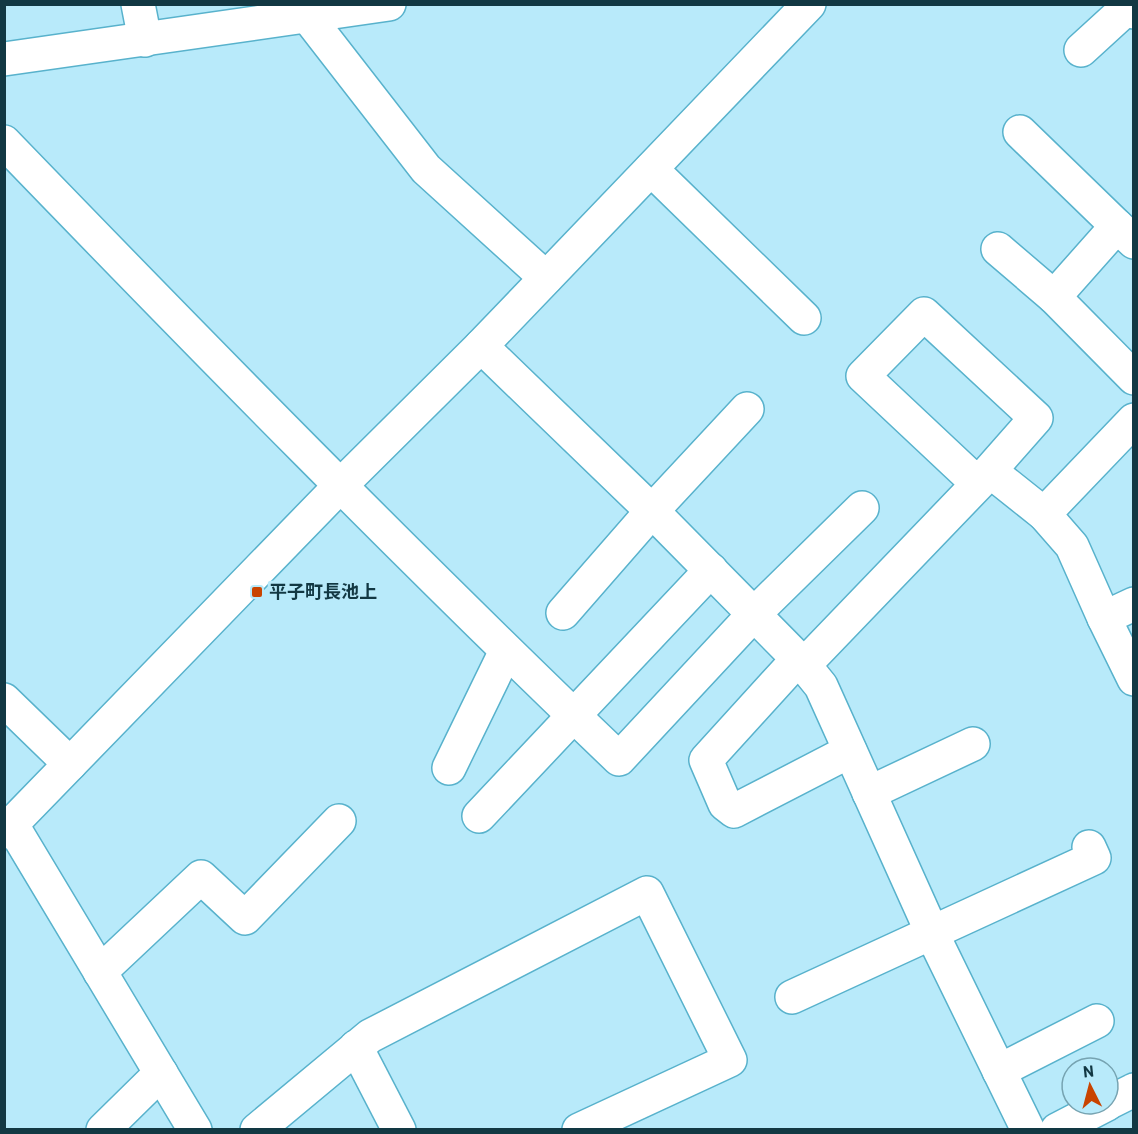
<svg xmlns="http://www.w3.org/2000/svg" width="1138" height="1134" font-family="Barlow,'Noto Sans JP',sans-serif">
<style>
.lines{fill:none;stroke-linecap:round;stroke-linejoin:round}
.minor-casing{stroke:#58b2cc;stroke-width:36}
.minor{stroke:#fff;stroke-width:33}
.poi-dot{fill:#c94400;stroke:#b8eafa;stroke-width:2}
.labels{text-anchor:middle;stroke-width:6;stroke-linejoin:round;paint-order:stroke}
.poi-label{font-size:18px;font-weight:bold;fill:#123843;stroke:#b8eafa;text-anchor:start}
</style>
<rect width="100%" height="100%" fill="#b8eafa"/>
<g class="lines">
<g class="minor-casing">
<g id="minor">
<polyline points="138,4 145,40"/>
<polyline points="308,17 426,169 546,278"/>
<polyline points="1081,50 1128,7 1134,12"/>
<polyline points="4,59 389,4"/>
<polyline points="1020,132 1117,226"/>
<path d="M 4,142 C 206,351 409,558 619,759 L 754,614 L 862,508"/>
<polyline points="651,169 804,318"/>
<polyline points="1134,242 1117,226 1054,297 1134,378"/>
<polyline points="998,249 1054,297"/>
<polyline points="481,346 652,511 804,665 821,686 939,948 1028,1130"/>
<polyline points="990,471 1044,514"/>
<polyline points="1134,604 1104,618 1134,679"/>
<polyline points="563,613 652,511 747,409"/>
<polyline points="1104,618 1072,546 1044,514 1134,420"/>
<polyline points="798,659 706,760 725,804 734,811 850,751"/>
<polyline points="804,665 978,484 1036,418 924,314 863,376 978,484"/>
<polyline points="4,700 70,764"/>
<polyline points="449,768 506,651"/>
<polyline points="869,793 973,744"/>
<polyline points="479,816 711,570"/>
<polyline points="12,825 195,1130"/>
<polyline points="4,832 341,485 481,346 809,4"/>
<polyline points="100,972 201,877 245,918 339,821"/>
<polyline points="792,997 1094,858 1089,847"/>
<polyline points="356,1047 399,1130"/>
<polyline points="999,1071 1097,1021"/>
<polyline points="1108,1103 1134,1090"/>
<polyline points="103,1130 161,1073"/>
<polyline points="257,1130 370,1036 647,893 730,1060 579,1130"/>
<polyline points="1057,1130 1107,1104"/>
</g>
</g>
<use href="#minor" class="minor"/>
</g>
<rect class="poi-dot" x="251" y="586" width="12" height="12" rx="3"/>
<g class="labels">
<g class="poi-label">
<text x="269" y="598">平子町長池上</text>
</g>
</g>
<rect width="1138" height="1134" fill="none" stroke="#123843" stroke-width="12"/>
<g transform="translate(1090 1086) rotate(354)"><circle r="28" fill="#b8eafa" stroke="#76a3b1" stroke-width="1.5"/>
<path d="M0-4.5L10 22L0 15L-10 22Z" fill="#c94400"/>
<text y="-9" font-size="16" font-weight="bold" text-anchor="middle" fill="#123843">N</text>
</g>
</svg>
